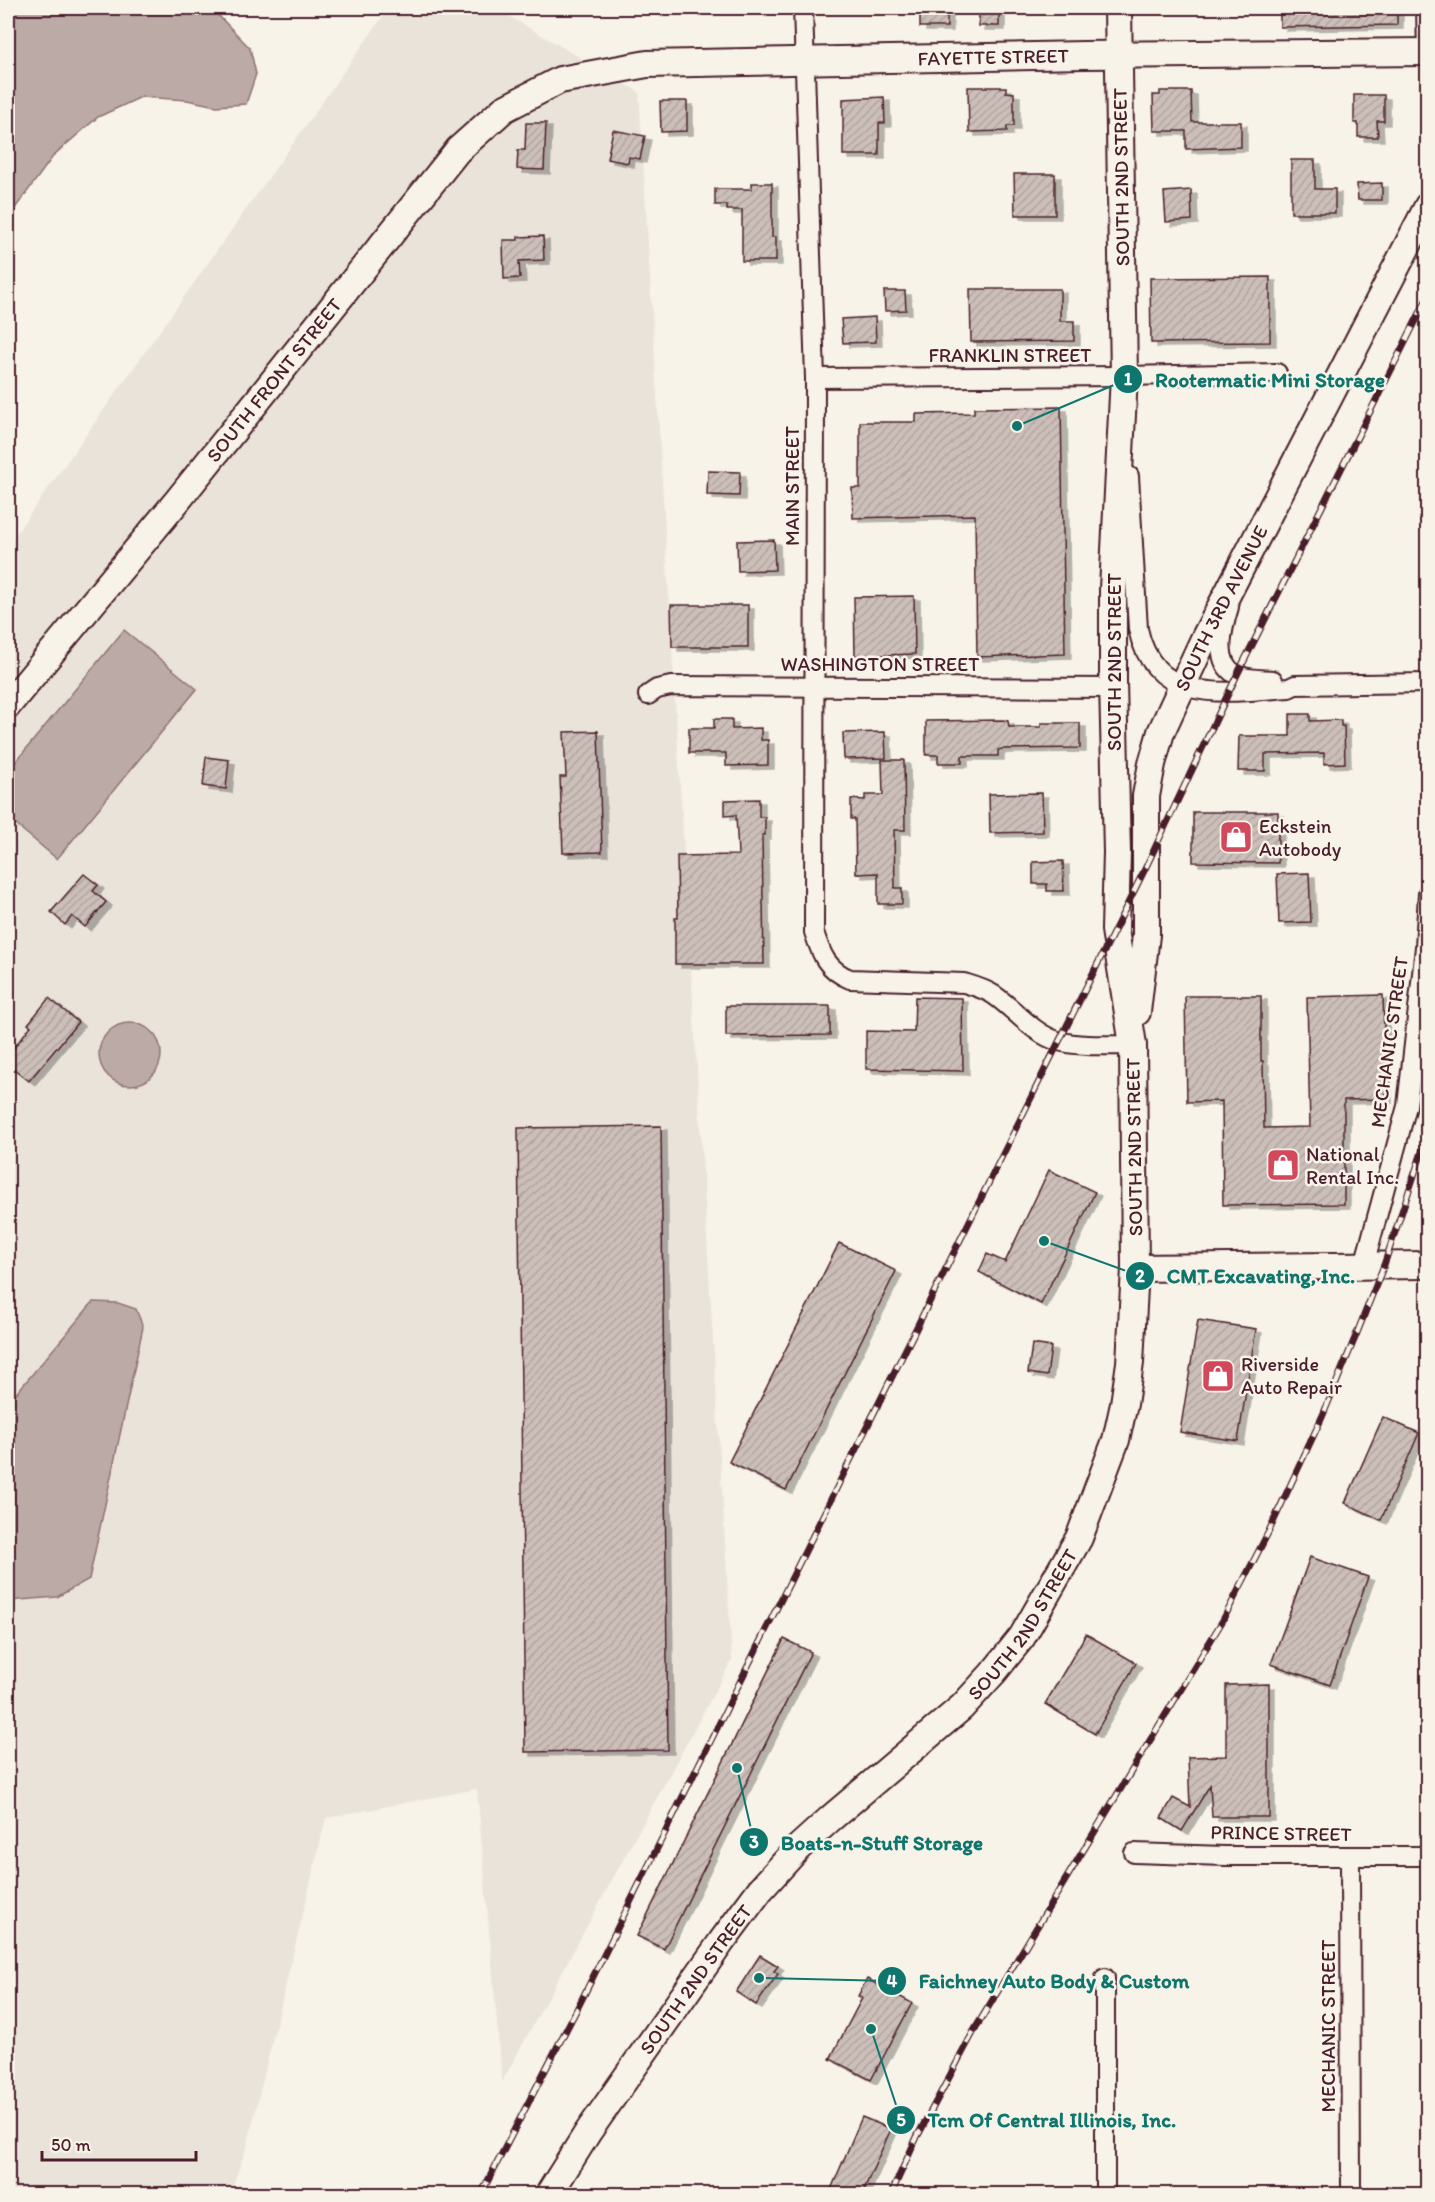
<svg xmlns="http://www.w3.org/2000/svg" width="1435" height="2202" font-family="Itim,sans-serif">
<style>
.built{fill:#eae3da}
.water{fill:#bcaaa7;stroke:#8e7275;stroke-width:1.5}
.building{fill:url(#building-hatch);stroke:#4a1f2b;stroke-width:1.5;filter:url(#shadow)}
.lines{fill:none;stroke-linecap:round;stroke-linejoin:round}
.street-casing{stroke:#4a1f2b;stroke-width:22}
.secondary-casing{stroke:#4a1f2b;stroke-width:30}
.street{stroke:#f7f3e8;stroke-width:18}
.secondary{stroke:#f7f3e8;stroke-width:26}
.rail-casing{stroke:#4a1f2b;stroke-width:7}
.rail{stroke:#f7f3e8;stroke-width:4.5;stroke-dasharray:14;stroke-linecap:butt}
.labels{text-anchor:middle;stroke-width:5;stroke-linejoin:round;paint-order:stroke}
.street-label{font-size:20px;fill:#4a1f2b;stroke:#f7f3e8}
.poi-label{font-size:20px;fill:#4a1f2b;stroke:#f7f3e8;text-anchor:start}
.leader{fill:none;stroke:#0f766e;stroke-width:2}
.callout-dot{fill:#0f766e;stroke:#f7f3e8;stroke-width:2}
.mark-label{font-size:18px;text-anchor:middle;font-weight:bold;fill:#fff}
.callout-label{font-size:21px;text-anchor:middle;font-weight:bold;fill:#0f766e;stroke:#f7f3e8;stroke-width:5;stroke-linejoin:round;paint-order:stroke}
</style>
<defs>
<pattern id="building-hatch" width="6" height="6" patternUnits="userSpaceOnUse" patternTransform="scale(1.5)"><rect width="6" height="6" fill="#ccbfb9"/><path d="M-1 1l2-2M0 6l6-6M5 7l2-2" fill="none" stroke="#b1a49f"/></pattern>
<filter id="shadow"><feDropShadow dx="6" dy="4" stdDeviation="0" flood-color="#0004"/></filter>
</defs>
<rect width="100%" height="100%" fill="#f7f3e8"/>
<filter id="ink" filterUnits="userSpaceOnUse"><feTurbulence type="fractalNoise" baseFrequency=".0167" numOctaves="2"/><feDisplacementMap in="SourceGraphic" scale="12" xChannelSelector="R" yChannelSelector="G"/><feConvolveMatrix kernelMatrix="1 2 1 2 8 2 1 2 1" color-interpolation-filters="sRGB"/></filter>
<g filter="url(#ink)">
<polygon class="built" points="389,8 495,8 639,92 732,1660 502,2082 477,1789 326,1818 247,2146 230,2194 8,2194 8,545"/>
<g class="water">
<polygon points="8,8 216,8 219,16 250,48 256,74 246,104 216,106 187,100 141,97 98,117 54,155 8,218"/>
<polygon points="124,630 197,689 57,859 8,818 8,771"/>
<path d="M 8,930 C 14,948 18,966 8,983 Z"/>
<circle cx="130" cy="1054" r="31"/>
<polygon points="93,1302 118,1303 136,1309 143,1327 89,1579 57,1597 8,1601 8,1403"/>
</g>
<g class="building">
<rect x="920" y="8" width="27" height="19"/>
<rect x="979" y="8" width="20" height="18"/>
<polygon points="1280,8 1397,8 1397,25 1280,27"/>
<polygon points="968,87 1006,87 1006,92 1014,93 1014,126 1007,126 1007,131 969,132"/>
<polygon points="1160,91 1191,91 1192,122 1241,122 1241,147 1186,149 1186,131 1154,131 1153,95 1160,95"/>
<polygon points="1354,95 1384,95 1384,121 1377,121 1378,137 1358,137 1358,123 1354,123"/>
<polygon points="884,97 885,123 879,123 879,155 843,155 843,99"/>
<polygon points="660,101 687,101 687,131 661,132"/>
<polygon points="526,123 546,123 544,170 517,169 518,150 525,150"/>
<polygon points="613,130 645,136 640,159 629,157 628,163 607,159"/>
<polygon points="1291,160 1315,160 1315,189 1335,189 1335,213 1291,213"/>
<polygon points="1014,174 1055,174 1055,215 1015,215"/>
<polygon points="752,183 772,183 772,237 776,237 776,261 742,261 742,210 727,210 727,205 715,205 715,189 752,189"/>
<polygon points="1382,183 1382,200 1358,200 1357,184"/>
<polygon points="1191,190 1192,220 1166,222 1164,192"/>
<polygon points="543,236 544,260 519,261 520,278 504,279 503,240 518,240 518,237"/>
<polygon points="1270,277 1270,342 1151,343 1150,278"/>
<polygon points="970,289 1060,289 1060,321 1074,321 1074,341 971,342"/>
<polygon points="884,291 905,291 906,310 885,311"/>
<polygon points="875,317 876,342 843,343 841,319"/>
<polygon points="1061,407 1065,654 977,657 975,515 853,518 852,488 860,488 860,422 916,422 916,414 974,413 974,408"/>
<polygon points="708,471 740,472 739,496 707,495"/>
<polygon points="774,540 775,570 738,571 737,541"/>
<polygon points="914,596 915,654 855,656 854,597"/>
<polygon points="671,605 748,605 748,647 672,647"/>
<polygon points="1290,714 1310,714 1310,721 1341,720 1341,726 1344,726 1345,763 1324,764 1324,753 1265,754 1265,771 1238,771 1239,736 1290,736"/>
<polygon points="714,719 732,719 732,729 761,728 761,740 768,740 768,765 726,766 726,753 689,753 689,728 714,728"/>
<polygon points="1003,720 1008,721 1009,727 1041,727 1041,723 1080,723 1080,748 1002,749 998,750 998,756 962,756 962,763 938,763 938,755 926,755 926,721"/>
<polygon points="598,731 602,852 563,853 560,777 566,777 564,732"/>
<polygon points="885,732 886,758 844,759 843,733"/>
<polygon points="206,757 229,760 226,789 203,786"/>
<polygon points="882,760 904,760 905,830 894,830 895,888 902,888 902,904 878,904 878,873 856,874 855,819 851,819 851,799 865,800 865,795 883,795"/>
<polygon points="1042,793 1043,832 990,833 989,794"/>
<polygon points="759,799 759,817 765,817 765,835 762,835 764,964 675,964 675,918 678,918 677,856 738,855 736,815 725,816 725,800"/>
<polygon points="1193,812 1278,812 1278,863 1193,862"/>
<polygon points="1063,861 1064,891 1047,891 1047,884 1033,884 1033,862"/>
<polygon points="1309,873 1311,922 1279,923 1277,874"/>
<polygon points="84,874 98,885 93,891 106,902 85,927 72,916 65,925 51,912"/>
<polygon points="1383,995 1386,1099 1344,1100 1344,1204 1223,1205 1222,1101 1187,1102 1185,996 1261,996 1261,1061 1263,1061 1264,1128 1310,1127 1307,997"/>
<polygon points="915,997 962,998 963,1071 866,1069 866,1031 914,1032"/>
<polygon points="49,998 78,1022 29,1081 8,1064 8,1055 31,1026 28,1024"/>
<polygon points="726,1006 830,1006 830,1035 726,1036"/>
<polygon points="661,1126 668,1750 525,1752 518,1128"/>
<polygon points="1049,1170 1095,1192 1041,1304 979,1272 987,1254 1005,1262"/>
<polygon points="839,1243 896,1271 786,1490 729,1462"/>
<polygon points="1198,1320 1256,1329 1238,1441 1180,1432"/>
<polygon points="1032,1344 1051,1347 1047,1376 1028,1373"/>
<polygon points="1383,1417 1419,1433 1381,1520 1345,1503"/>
<polygon points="1310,1557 1368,1577 1330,1685 1271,1664"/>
<polygon points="1086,1634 1136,1663 1095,1734 1045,1704"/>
<polygon points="784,1639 811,1652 664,1949 637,1936"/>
<polygon points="1269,1684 1269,1817 1212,1817 1210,1785 1182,1831 1161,1818 1173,1798 1190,1807 1188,1757 1226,1756 1226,1685"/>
<polygon points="760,1955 778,1966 774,1971 778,1974 756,2005 736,1992"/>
<polygon points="867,1979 912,2003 871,2080 830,2059 862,1998 858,1996"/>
<polygon points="862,2117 891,2129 862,2194 829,2194"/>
</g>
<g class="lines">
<g class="street-casing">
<g id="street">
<path d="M 803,8 L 815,378 L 814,932 C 821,954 827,970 850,979 L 964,983 C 974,986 985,989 994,995 C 1016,1010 1033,1034 1058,1041 C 1080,1047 1110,1045 1133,1045"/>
<polyline points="1426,8 1427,52"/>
<polyline points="815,378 1124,376 1277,373"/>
<path d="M 1129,476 L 1138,629 C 1155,707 1228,692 1289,688 L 1295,685 L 1428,683"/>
<path d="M 1229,607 C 1223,627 1213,661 1235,674 C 1246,680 1261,679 1273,680"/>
<polyline points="648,695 657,689 671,686 1113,688"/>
<polyline points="1364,1265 1407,1106 1425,947 1428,893"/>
<polyline points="1134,1853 1225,1856 1428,1856"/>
<polyline points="1350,1857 1351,2194"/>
<polyline points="1105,1978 1105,2194"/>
</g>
</g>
<g class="secondary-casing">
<g id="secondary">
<path id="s1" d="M 8,705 L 178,500 L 458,150 L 504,109 L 560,80 L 647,64 L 1084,55 L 1428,52"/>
<path id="s2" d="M 1137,1012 L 1146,935 L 1146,796 L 1152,764 L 1161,732 L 1203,641 L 1428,206"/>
<polyline points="1135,1268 1428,1265"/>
<path id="s3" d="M 549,2194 L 588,2132 L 722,1941 L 760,1890 L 798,1848 L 830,1819 L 962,1707 L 993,1673 L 1022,1637 L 1079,1538 L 1116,1440 L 1124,1404 L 1130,1363 L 1135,1268 L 1133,1045 L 1115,930 L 1117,852 L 1113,682 L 1113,589 L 1124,376 L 1118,8"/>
</g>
</g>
<use href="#street" class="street"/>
<use href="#secondary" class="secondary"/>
<g class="rail-casing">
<g id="rail">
<polyline points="481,2194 579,2005 1145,869 1237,675 1428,297"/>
<polyline points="891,2194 917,2137 975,2029 1223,1620 1269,1531 1323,1415 1357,1333 1384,1265 1428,1134"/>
</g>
</g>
<use href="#rail" class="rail"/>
</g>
</g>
<defs>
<g id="shop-square" transform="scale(1.725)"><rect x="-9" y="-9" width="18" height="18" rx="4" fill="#d1495b" stroke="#f7f3e8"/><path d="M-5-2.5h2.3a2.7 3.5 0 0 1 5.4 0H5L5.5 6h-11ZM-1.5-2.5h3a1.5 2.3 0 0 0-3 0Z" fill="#fff"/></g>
</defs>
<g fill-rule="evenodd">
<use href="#shop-square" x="1236" y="837"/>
<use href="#shop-square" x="1283" y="1165"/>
<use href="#shop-square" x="1218" y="1376"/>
</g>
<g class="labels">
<g class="street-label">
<text dy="7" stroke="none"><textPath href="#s1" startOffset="1274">FAYETTE STREET</textPath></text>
<text transform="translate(1121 177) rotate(-91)" y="7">SOUTH 2ND STREET</text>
<text x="1010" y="362">FRANKLIN STREET</text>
<text dy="7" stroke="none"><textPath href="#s1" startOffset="420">SOUTH FRONT STREET</textPath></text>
<text transform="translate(792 486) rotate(-90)" y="7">MAIN STREET</text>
<text dy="7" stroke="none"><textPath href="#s2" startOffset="420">SOUTH 3RD AVENUE</textPath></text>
<text transform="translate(1114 662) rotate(-90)" y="7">SOUTH 2ND STREET</text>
<text x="880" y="671">WASHINGTON STREET</text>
<text transform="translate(1389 1042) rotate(-82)" y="7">MECHANIC STREET</text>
<text transform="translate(1134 1147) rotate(-91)" y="7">SOUTH 2ND STREET</text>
<text dy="7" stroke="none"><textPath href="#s3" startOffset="746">SOUTH 2ND STREET</textPath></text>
<text transform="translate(1281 1833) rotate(1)" y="7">PRINCE STREET</text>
<text dy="7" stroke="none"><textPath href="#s3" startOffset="260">SOUTH 2ND STREET</textPath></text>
<text transform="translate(1328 2026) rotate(-90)" y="7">MECHANIC STREET</text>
</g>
<g class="poi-label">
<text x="1259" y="833">Eckstein<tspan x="1259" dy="23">Autobody</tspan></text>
<text x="1306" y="1161">National<tspan x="1306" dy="23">Rental Inc.</tspan></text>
<text x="1241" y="1371">Riverside<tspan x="1241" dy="23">Auto Repair</tspan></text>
</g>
</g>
<path class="leader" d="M1017 426L1128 379M1044 1241L1140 1276M737 1768L754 1842M759 1978L892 1981M871 2029L901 2120"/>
<g class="callout-dot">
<circle cx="1017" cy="426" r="6"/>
<circle cx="1044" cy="1241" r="6"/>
<circle cx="737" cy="1768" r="6"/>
<circle cx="759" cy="1978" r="6"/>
<circle cx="871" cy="2029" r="6"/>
<circle cx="1128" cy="379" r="15"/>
<circle cx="1140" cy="1276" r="15"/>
<circle cx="754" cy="1842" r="15"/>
<circle cx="892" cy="1981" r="15"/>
<circle cx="901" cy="2120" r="15"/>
</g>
<g class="mark-label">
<text x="1128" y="385">1</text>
<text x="1140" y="1282">2</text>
<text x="754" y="1848">3</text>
<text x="892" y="1987">4</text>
<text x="901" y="2126">5</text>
</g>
<g class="callout-label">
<text x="1270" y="387">Rootermatic Mini Storage</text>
<text x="1261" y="1283">CMT Excavating, Inc.</text>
<text x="882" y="1850">Boats-n-Stuff Storage</text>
<text x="1054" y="1988">Faichney Auto Body &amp; Custom</text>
<text x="1052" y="2127">Tcm Of Central Illinois, Inc.</text>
</g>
<rect width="1435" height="2202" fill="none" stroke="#f7f3e8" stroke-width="30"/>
<rect x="15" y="15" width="1405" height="2172" fill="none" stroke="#4a1f2b" stroke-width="2" filter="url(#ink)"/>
<path d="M42 2151v9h154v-9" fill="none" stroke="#4a1f2b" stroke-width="3"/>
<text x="51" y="2151" font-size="18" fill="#4a1f2b" stroke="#f7f3e8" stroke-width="4.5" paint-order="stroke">50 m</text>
</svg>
